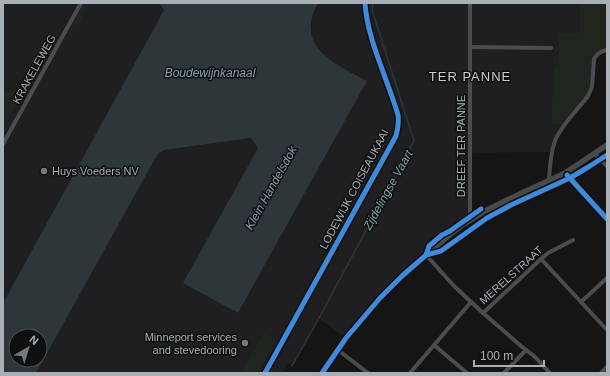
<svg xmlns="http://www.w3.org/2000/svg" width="610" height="376" font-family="Helvetica,sans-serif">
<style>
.built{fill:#1f1f21}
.green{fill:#20251f}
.water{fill:#2d373a;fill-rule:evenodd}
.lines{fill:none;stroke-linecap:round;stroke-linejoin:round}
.stream{stroke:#2d373a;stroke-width:1.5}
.street{stroke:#4a4c4e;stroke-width:4}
.secondary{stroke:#494a4c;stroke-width:5.5}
.cycleway-casing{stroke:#0f1011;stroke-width:8}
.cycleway{stroke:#408adc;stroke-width:5}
.poi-dot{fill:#75797d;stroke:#0f1011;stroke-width:1.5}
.labels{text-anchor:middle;stroke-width:3;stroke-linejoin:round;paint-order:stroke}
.street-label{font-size:11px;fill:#a8afb5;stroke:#0f1011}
.poi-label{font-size:11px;fill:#a8afb5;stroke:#0f1011;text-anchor:start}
.water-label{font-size:12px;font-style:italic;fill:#82a4ad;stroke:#0f1011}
.quarter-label{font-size:13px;letter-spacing:1px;fill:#c8cdd1;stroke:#0f1011}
</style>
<rect width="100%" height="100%" fill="#151515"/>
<g class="built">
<polygon points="3,3 159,3 164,10 3,303"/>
<polygon points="318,3 580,3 580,33 557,33 559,64 551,124 566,125 559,133 552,152 470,153 470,217 450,231 442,235 429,246 426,255 402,276 346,338 318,318 292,366 288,363 283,373 36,373 156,157 159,153 164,150 252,138 258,148 184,282 238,313 367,81 336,64 325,57 317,48 312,39 311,29 312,18"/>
</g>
<g class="green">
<polygon points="84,3 90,3 77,27 72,25"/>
<polygon points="580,3 607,3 607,50 596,55 592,87 566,125 551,124 554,67 559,64 557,33 580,33"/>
<polygon points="3,88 20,97 3,127"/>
<polygon points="263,333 277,340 258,373 241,373"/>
</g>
<path class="water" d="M 159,3 L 318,3 C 294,48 335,63 367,81 L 238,313 L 183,283 L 258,148 L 251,138 L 164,150 L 159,153 L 156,157 L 36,373 L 3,373 L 3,303 L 164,10 ZM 16,336 L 40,336 L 40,360 L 16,360 Z"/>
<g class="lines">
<polyline class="stream" points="292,366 319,318 414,141 372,10 373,3"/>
<g class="street">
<polyline points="470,47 551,48"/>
<polyline points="3,144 81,3"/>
<polyline points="595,154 607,166"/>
<path d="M 549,181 C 550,167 550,154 555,141 C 560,127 579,108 588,96 L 592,87 L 594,59 C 597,53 601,51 607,50"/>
<polyline points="470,220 470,3"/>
<polyline points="426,255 454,286 483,313 521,346 534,356 550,373"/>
<polyline points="541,259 607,330"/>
<polyline points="581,302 607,278"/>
<polyline points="483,313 541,259 548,253 573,240"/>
<polyline points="434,345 467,373"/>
<polyline points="338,350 368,373"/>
<polyline points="410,373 471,302"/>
<polyline points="504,373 526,350"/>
<polyline points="601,373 607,367"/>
</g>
<g class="secondary">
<path d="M 265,373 L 396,136 C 398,129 399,123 398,115 C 388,80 367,39 365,3"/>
<polyline points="322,373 346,338 380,298 402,276 447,237 461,226 485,211 509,199 565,173 607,145"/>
</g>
<g class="cycleway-casing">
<g id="cycleway">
<polyline points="567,175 607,219"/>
<polyline points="426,255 441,251 487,218 511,205 570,178 590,166 607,155"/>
<path d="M 265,373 L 396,136 C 398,129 399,123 398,115 C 388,80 367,39 365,3"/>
<polyline points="322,373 346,338 380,298 402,276 426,255 429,246 442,235 450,231 481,209"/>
</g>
</g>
<use href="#cycleway" class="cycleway"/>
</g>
<g class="poi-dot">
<circle cx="44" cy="171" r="4"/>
<circle cx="245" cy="343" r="4"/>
</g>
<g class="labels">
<g class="street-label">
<text transform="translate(34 69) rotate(-61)" y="4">KRAKELEWEG</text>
<text transform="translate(461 146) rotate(-90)" y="4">DREEF TER PANNE</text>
<text transform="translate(354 189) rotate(-62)" y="4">LODEWIJK COISEAUKAAI</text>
<text transform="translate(511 275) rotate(-42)" y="4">MERELSTRAAT</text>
</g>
<g class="poi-label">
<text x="52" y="175">Huys Voeders NV</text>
<text x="237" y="341" text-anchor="end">Minneport services<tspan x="237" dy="13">and stevedooring</tspan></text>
</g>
<g class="water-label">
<text x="210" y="77">Boudewijnkanaal</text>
<text transform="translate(271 188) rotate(-61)" y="4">Klein Handelsdok</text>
<text transform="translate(388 190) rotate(-61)" y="4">Zijdelingse Vaart</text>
</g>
<g class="quarter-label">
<text x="470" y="81">TER PANNE</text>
</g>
</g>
<rect width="610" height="376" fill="none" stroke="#a8afb5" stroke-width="8"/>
<g transform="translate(28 348) rotate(38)"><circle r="19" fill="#0f1011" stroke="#4c5053"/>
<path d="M0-3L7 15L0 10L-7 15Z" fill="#75797d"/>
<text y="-6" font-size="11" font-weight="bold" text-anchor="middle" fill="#a8afb5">N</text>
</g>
<path d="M474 360v6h70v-6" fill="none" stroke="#a8afb5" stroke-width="2"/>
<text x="480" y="360" font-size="12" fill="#a8afb5" stroke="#0f1011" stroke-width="3" paint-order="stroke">100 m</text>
</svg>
